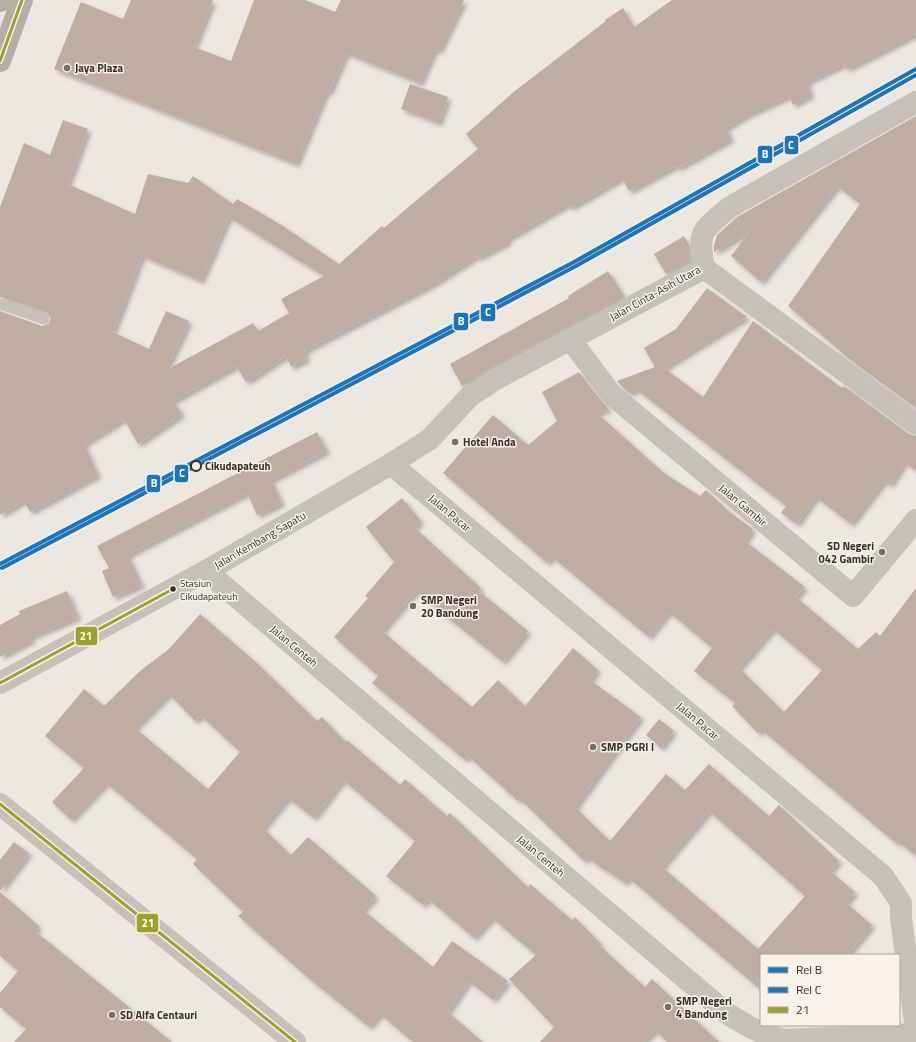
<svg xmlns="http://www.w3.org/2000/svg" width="916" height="1042" font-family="'Titillium Web',sans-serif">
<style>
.building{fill:#bfada3;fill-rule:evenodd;filter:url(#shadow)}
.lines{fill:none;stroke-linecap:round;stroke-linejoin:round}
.service{stroke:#c5c0ba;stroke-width:11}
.minor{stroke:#c5c0ba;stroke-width:22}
.tertiary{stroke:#c5c0ba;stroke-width:22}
.primary{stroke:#b4aea9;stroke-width:22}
.bus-1-casing{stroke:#f9f2e8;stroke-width:6}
.bus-1{stroke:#9ca02e;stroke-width:3}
.rail-1-casing{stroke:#f9f2e8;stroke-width:7}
.rail-2-casing{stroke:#f9f2e8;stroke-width:7}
.rail-1{stroke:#1c75bc;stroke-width:4}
.rail-2{stroke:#1c75bc;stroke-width:4}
.poi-dot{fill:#766e69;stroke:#f9f2e8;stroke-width:1.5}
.stop-dot{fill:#f9f2e8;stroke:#362d28;stroke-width:2}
.bus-dot{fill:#362d28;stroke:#f9f2e8;stroke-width:1.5}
.labels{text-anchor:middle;stroke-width:3;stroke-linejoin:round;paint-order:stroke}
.bus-label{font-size:10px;fill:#362d28;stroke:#f9f2e8;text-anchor:start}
.poi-label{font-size:11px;font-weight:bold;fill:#362d28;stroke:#f9f2e8;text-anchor:start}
.street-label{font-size:11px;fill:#362d28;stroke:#f9f2e8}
.stop-label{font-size:11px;font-weight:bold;fill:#362d28;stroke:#f9f2e8;text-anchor:start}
.line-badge{stroke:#f9f2e8;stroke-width:1.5}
.badge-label{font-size:11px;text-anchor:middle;font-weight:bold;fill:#fff}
</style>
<defs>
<filter id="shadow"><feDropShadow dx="3.5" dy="3.5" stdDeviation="2" flood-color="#0004"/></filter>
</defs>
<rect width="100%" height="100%" fill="#ece7e1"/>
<g class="building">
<polygon points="131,0 213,0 194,47 231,61 254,0 305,0 335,12 341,0 464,0 439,51 435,49 420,83 346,53 329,93 326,92 296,164 54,69 81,2 123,19"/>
<path d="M 672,0 L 916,0 L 916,34 L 847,69 L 844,64 L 807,82 L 811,95 L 793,105 L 789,96 L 747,115 L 726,128 L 731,139 L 678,168 L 677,165 L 629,191 L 622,178 L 570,208 L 568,204 L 507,239 L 508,242 L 478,258 L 477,256 L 433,284 L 304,351 L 307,359 L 291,367 L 286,356 L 246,382 L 236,366 L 173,401 L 182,414 L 138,444 L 124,419 L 84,444 L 98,475 L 30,512 L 24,501 L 0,515 L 0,311 L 42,326 L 48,324 L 51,318 L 46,312 L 0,297 L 0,207 L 24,143 L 50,155 L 63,120 L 88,129 L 68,184 L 70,185 L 135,214 L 148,174 L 188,183 L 193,176 L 233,204 L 237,199 L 283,226 L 339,264 L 382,226 L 384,228 L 406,209 L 478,149 L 466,134 L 516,90 L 606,21 L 605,20 L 623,8 L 634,27 ZM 229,217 L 324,276 L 281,299 L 289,313 L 258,331 L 253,323 L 166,370 L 189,321 L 166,311 L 149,349 L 113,332 L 142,256 L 201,281 Z"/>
<polygon points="410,84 448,97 439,123 401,109"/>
<polygon points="916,116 916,408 853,362 788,306 860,204 837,186 761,282 731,256 750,231 714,252 714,246 717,235 737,217"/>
<polygon points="684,236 689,245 690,261 666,274 654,254"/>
<polygon points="608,271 624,296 488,369 462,386 450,364 569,298 568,296"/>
<polygon points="707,288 747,317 664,368 703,397 753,321 842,388 844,386 909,434 916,436 916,471 905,462 890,485 884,481 851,524 816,497 797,524 781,513 786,506 636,389 631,394 621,386 617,381 655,367 644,348 676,329"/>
<path d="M 579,372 L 602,402 L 609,409 L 597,413 L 664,473 L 700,496 L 706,490 L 731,513 L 753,529 L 745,541 L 805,587 L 796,597 L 858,649 L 876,632 L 880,636 L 916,588 L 916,856 L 899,842 L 897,844 L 762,730 L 758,733 L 732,706 L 735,703 L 694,671 L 712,648 L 669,612 L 649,637 L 552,557 L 547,563 L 443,473 L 493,415 L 528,445 L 557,421 L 542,392 ZM 773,629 L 822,670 L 784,712 L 739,668 Z"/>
<polygon points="317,432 327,451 271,480 282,503 257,515 247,493 128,555 142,585 113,597 102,571 109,568 97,546"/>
<path d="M 402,498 L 421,521 L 414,527 L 481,588 L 479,591 L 528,631 L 503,662 L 448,618 L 417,590 L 382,631 L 472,707 L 498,680 L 525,706 L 573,648 L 598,670 L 590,680 L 641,717 L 575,807 L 610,841 L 666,774 L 685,790 L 709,764 L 769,816 L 779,805 L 839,861 L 830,871 L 855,892 L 846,903 L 872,925 L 847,955 L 761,955 L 761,990 L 629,878 L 625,883 L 587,858 L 584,861 L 520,799 L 518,801 L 468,756 L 465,760 L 372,683 L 378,676 L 334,637 L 368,598 L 365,596 L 394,562 L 366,527 ZM 709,811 L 805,896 L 758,949 L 662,867 Z"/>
<polygon points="67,591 78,617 30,637 32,640 0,657 0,625 20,614 19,611"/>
<path d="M 200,614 L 257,663 L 317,721 L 322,717 L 346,742 L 347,740 L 400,785 L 405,779 L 447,816 L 450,813 L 528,887 L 530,884 L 572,920 L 575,917 L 601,944 L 600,946 L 645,987 L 652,979 L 719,1042 L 667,1042 L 655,1030 L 644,1042 L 540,1042 L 554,1027 L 509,979 L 536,955 L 492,918 L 474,938 L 428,899 L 423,905 L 386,876 L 415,841 L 343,780 L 314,818 L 288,798 L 263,828 L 291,855 L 308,837 L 376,896 L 363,910 L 433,967 L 452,941 L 508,981 L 493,1000 L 469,981 L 448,1012 L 483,1042 L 413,1042 L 380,1014 L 369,1027 L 312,981 L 238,916 L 243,912 L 193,864 L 197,859 L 106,783 L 71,820 L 52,802 L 84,768 L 45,736 L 84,689 L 104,706 L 140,671 L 169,649 ZM 169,694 L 195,721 L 201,716 L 240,752 L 208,789 L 135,728 Z"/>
<polygon points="659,719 674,731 661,748 646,735"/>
<polygon points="14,842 29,853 0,891 0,860"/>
<polygon points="0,892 39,926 35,931 172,1042 14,1042 26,1029 0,1007 0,993 18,971 0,956"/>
</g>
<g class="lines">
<polyline class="service" points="0,304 44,319"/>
<g class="minor">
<path d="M 704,268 C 697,230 702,231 730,207 L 916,102"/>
<polyline points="704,268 916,424"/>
<polyline points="570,339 612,395 853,596 916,520"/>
<polyline points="391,464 883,876 901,903 901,919 916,1029"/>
<path d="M 206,571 L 725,1012 C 745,1025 762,1035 785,1040 L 916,1034"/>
<polyline points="0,683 206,571 391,464 430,439 470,396 494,380 704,268"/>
</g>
<polyline class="tertiary" points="0,804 295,1042"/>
<g class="primary">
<polyline points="0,1 0,0"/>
<polyline points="0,61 22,0"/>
</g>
<g class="bus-1-casing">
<g id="bus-1">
<polyline points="0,61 22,0"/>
<polyline points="0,683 173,589"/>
<polyline points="0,804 295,1042"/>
</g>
</g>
<use href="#bus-1" class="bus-1"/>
<g class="rail-1-casing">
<polyline id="rail-1" points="0,564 574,262 916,69"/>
</g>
<g class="rail-2-casing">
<polyline id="rail-2" points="2,568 576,266 916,75"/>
</g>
<use href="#rail-1" class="rail-1"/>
<use href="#rail-2" class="rail-2"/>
</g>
<g class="poi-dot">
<circle cx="67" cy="68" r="4"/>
<circle cx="455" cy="442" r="4"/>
<circle cx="882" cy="552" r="4"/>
<circle cx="413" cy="606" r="4"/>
<circle cx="593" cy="747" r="4"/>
<circle cx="668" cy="1007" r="4"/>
<circle cx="112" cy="1015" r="4"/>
</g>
<circle class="stop-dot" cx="196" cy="466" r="5"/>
<circle class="bus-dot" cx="173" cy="589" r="3.5"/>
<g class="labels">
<g class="bus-label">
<text x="180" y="587">Stasiun<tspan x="180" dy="13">Cikudapateuh</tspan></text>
</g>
<g class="poi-label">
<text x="75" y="72">Jaya Plaza</text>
<text x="463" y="446">Hotel Anda</text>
<text x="874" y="550" text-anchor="end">SD Negeri<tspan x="874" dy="13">042 Gambir</tspan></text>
<text x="421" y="604">SMP Negeri<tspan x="421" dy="13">20 Bandung</tspan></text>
<text x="601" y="751">SMP PGRI I</text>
<text x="676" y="1005">SMP Negeri<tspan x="676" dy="13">4 Bandung</tspan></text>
<text x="120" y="1019">SD Alfa Centauri</text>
</g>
<g class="street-label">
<text transform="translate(655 293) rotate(-29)" y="4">Jalan Cinta-Asih Utara</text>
<text transform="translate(743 505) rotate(40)" y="4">Jalan Gambir</text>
<text transform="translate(450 513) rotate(40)" y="4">Jalan Pacar</text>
<text transform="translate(260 540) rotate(-30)" y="4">Jalan Kembang Sapatu</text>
<text transform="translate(294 646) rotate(40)" y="4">Jalan Centeh</text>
<text transform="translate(698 721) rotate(40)" y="4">Jalan Pacar</text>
<text transform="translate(541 856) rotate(40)" y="4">Jalan Centeh</text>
</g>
<g class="stop-label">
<text x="205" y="470">Cikudapateuh</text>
</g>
</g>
<g class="line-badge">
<rect x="784" y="135" width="15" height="20" rx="4" fill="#1c75bc"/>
<rect x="757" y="145" width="16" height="19" rx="4" fill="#1c75bc"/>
<rect x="480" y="303" width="16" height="19" rx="4" fill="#1c75bc"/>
<rect x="453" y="312" width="16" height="19" rx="4" fill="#1c75bc"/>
<rect x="174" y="464" width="15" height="19" rx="4" fill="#1c75bc"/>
<rect x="146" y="474" width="15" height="19" rx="4" fill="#1c75bc"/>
<rect x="75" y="626" width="23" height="20" rx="4" fill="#9ca02e"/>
<rect x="136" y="913" width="23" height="20" rx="4" fill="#9ca02e"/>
</g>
<g class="badge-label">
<text x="791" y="149">C</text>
<text x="765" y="158">B</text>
<text x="488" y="316">C</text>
<text x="461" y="325">B</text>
<text x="182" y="477">C</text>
<text x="154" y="487">B</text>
<text x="86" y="640">21</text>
<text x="148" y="927">21</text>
</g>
<rect x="760" y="954" width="140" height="72" fill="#f9f2e8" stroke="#aba39b"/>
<rect x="768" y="967" width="20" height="6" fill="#1c75bc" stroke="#aba39b"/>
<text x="796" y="974" font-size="12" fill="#362d28">Rel B</text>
<rect x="768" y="987" width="20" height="6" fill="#1c75bc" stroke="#aba39b"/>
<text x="796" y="994" font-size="12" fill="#362d28">Rel C</text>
<rect x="768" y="1007" width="20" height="6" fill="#9ca02e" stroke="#aba39b"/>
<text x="796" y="1014" font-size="12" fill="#362d28">21</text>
</svg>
